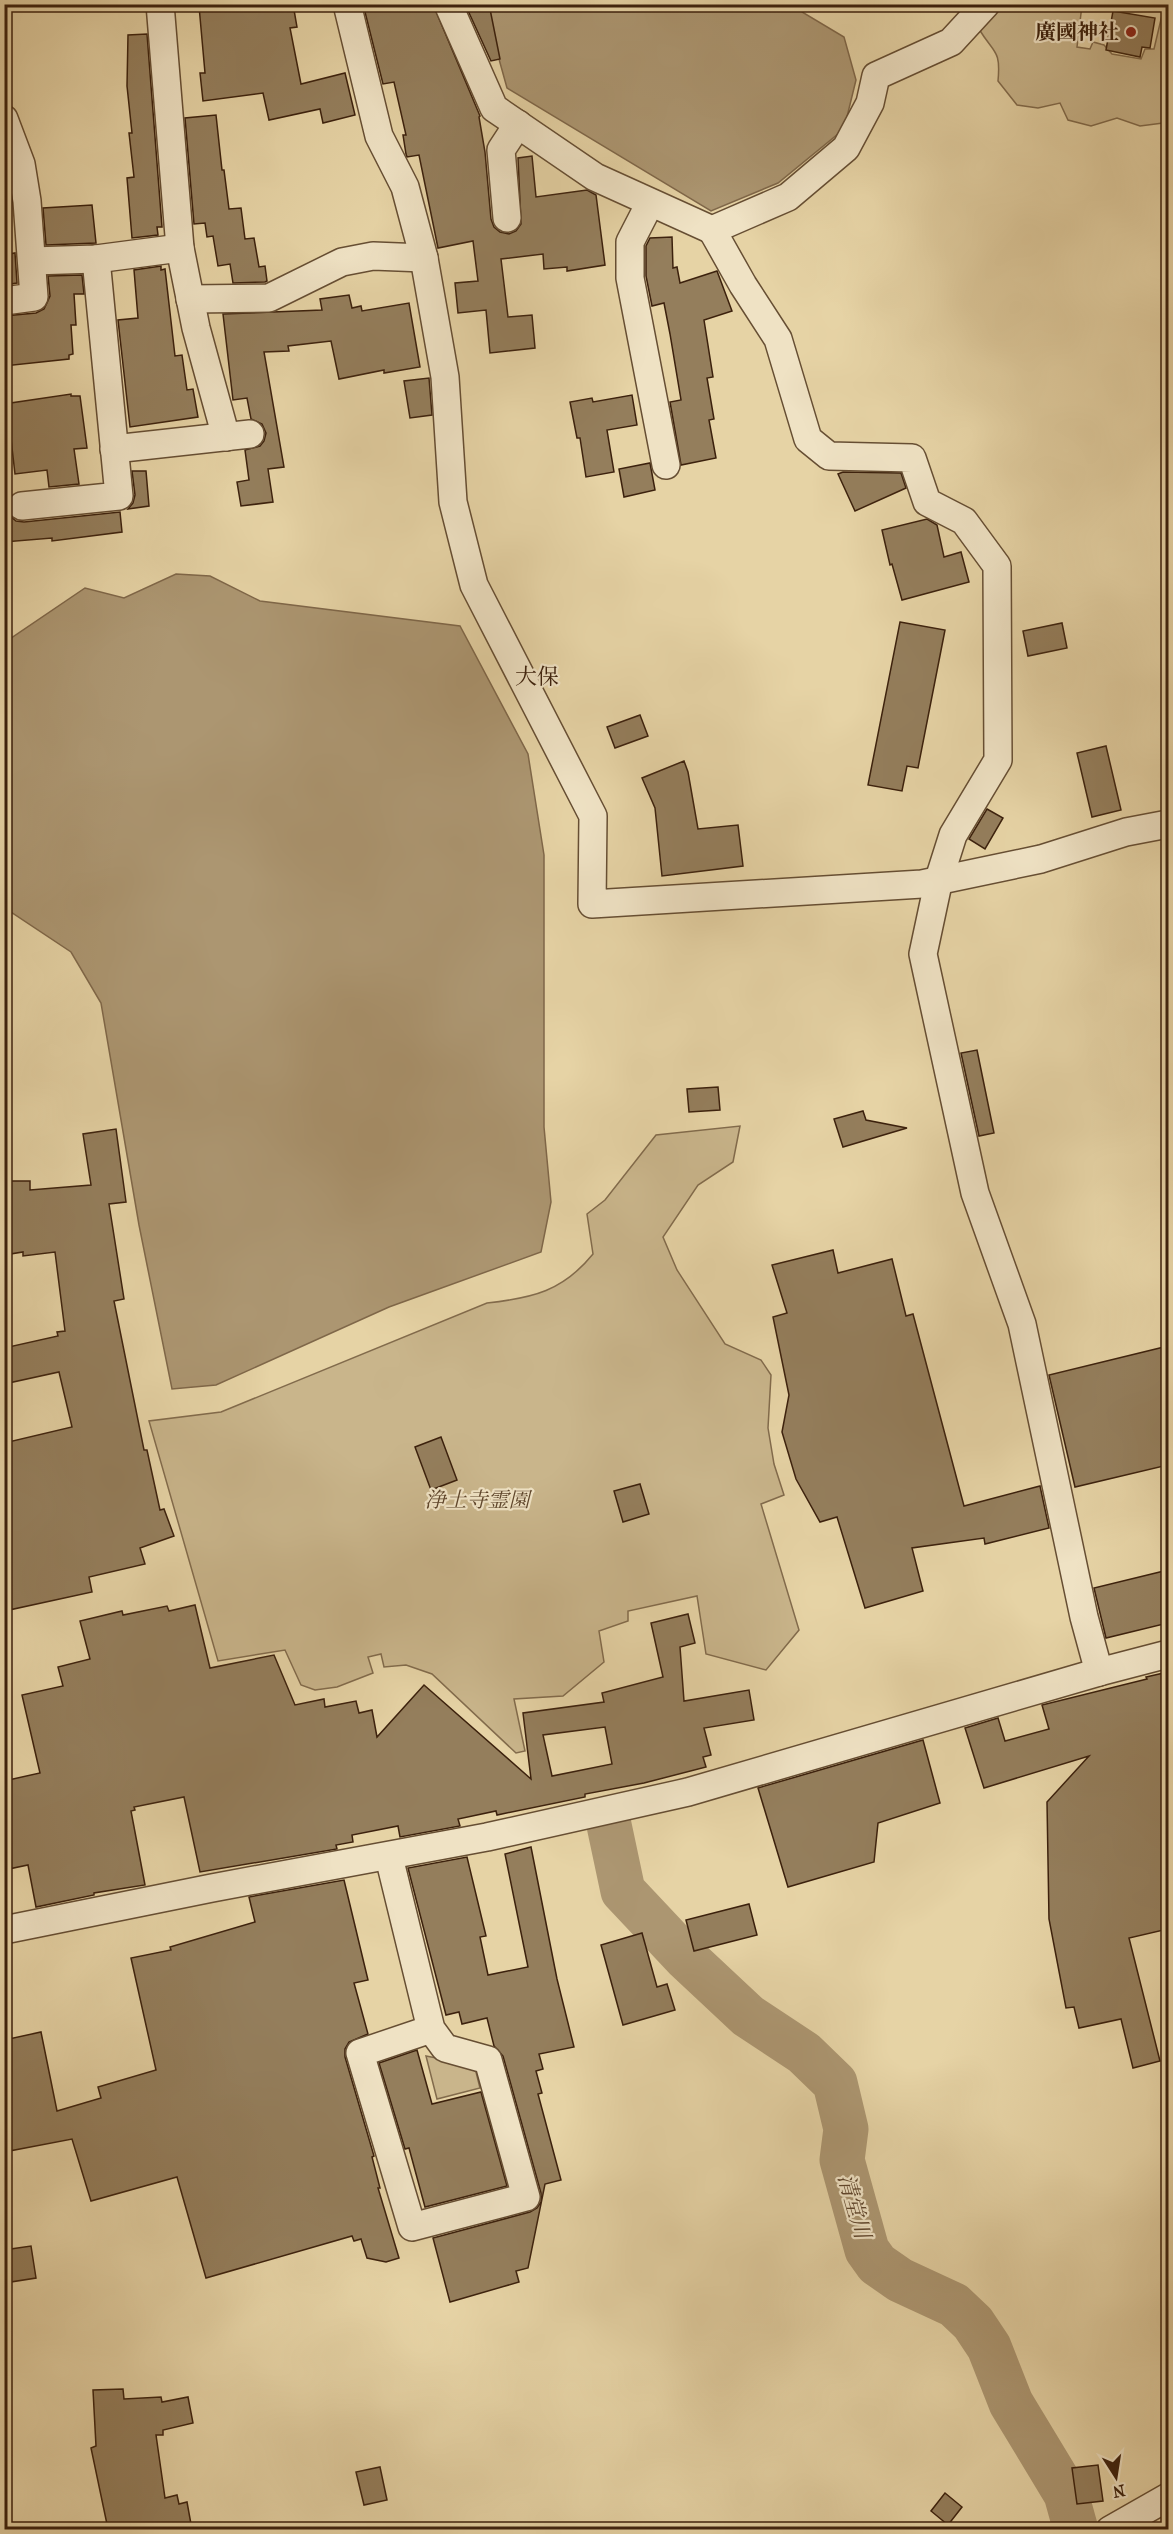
<svg xmlns="http://www.w3.org/2000/svg" width="1173" height="2534" font-family="'IM FELL French Canon','Noto Serif JP',serif">
<style>
.green{fill:#c9b58b;stroke:#826b4c;stroke-width:1.5}
.water{fill:#ac9671;stroke:#7f6749;stroke-width:1.5}
.lines{fill:none;stroke-linecap:round;stroke-linejoin:round}
.river{stroke:#ac9671;stroke-width:45}
.building{fill:#947e5c;stroke:#3c210d;stroke-width:1.5;fill-rule:evenodd}
.street-casing{stroke:#664e33;stroke-width:30}
.street{stroke:#efe2c4;stroke-width:27}
.poi-dot{fill:#8f2418;stroke:#efe2c4;stroke-width:2}
.labels{text-anchor:middle;stroke-width:4.5;stroke-linejoin:round;paint-order:stroke}
.poi-label{font-size:21px;font-weight:bold;fill:#3c210d;stroke:#efe2c4;text-anchor:end}
.park-label{font-size:21px;font-style:italic;fill:#5f462c;stroke:#efe2c4}
.neighbourhood-label{font-size:22px;fill:#3c210d;stroke:#efe2c4}
.water-label{font-size:22px;font-style:italic;fill:#5e442b;stroke:#efe2c4}
</style>
<rect width="100%" height="100%" fill="#e6d3a5"/>
<filter id="stains"><feTurbulence type="fractalNoise" baseFrequency=".00333" numOctaves="4"/><feColorMatrix values="0 0 0 0 .2 0 0 0 0 .09 0 0 0 0 .02 0 0 0 .5 -.17"/></filter>
<radialGradient id="worn" r=".72"><stop offset=".6" stop-color="#630" stop-opacity="0"/><stop offset="1" stop-color="#630" stop-opacity=".3"/></radialGradient>
<g class="green">
<path d="M 1005,5 L 1082,5 L 1077,47 L 1090,49 L 1093,42 L 1104,45 L 1112,54 L 1141,59 L 1145,49 L 1154,49 L 1162,15 L 1168,16 L 1168,118 L 1163,123 L 1140,126 L 1117,118 L 1091,126 L 1068,120 L 1060,103 L 1038,108 L 1017,105 L 998,81 C 1001,49 994,54 979,29 Z"/>
<path d="M 740,1126 L 733,1162 L 698,1185 L 663,1237 L 677,1270 L 725,1344 L 761,1360 L 771,1375 L 768,1428 L 774,1464 L 784,1495 L 761,1504 L 799,1630 L 766,1670 L 706,1654 L 697,1596 L 628,1611 L 628,1621 L 599,1631 L 604,1662 L 563,1696 L 514,1699 L 525,1751 L 516,1753 L 432,1674 L 406,1665 L 384,1667 L 381,1654 L 368,1657 L 373,1673 L 337,1687 L 315,1690 L 301,1685 L 285,1650 L 218,1661 L 149,1421 L 221,1412 L 487,1303 C 533,1298 563,1291 593,1254 L 587,1214 L 605,1200 L 656,1135 Z"/>
<polygon points="426,2056 467,2064 476,2072 480,2088 437,2099"/>
</g>
<g class="water">
<polygon points="484,5 799,5 802,12 844,37 856,80 844,129 778,183 711,211 507,88"/>
<polygon points="176,574 210,576 260,601 460,626 528,754 544,855 544,1127 551,1202 541,1252 389,1307 216,1385 172,1389 139,1225 101,1003 71,952 5,908 4,643 85,588 124,598"/>
</g>
<g class="lines">
<polyline class="river" points="609,1825 623,1891 686,1958 748,2016 804,2053 835,2083 846,2129 842,2160 867,2250 877,2264 900,2280 954,2305 973,2323 989,2347 1011,2403 1066,2494 1076,2530"/>
</g>
<g class="building">
<polygon points="214,4 293,4 297,27 290,28 301,84 345,73 355,115 323,123 320,109 269,120 263,93 203,101 200,73 205,73 199,6"/>
<polygon points="363,4 433,4 480,116 479,117 485,152 491,219 494,227 500,232 509,234 516,231 521,224 518,158 532,156 536,197 587,190 596,195 605,265 567,271 567,267 544,269 543,254 501,259 508,317 532,315 535,348 490,353 486,310 458,313 455,283 478,281 473,241 438,248 419,155 407,157 406,154 403,135 406,135 394,82 383,84"/>
<polygon points="465,4 489,4 500,59 491,61"/>
<polygon points="1113,11 1155,18 1150,48 1142,47 1140,57 1106,50"/>
<polygon points="147,34 162,227 157,227 158,235 132,238 127,178 134,177 129,133 132,133 127,86 128,35"/>
<polygon points="216,115 222,170 224,170 229,209 241,208 245,239 254,238 259,267 265,266 267,281 265,282 233,283 230,264 218,266 213,236 207,237 205,223 194,224 185,118"/>
<polygon points="92,205 96,243 46,245 43,208"/>
<polygon points="672,237 673,268 677,267 680,283 717,271 732,311 704,320 713,377 707,378 714,419 709,420 716,458 681,465 670,402 681,400 670,334 664,303 652,306 646,276 646,246 650,238"/>
<polygon points="15,253 17,283 4,285 4,255"/>
<polygon points="161,266 161,270 165,269 175,356 182,355 187,390 193,389 198,417 130,427 118,320 138,318 134,270"/>
<polygon points="82,275 84,294 74,294 76,325 71,325 73,354 69,355 69,359 4,366 4,316 36,313 44,309 50,296 48,276"/>
<polygon points="349,295 352,308 361,306 362,311 409,303 420,367 384,373 384,370 339,379 331,341 288,346 289,351 264,352 284,467 268,469 273,502 241,506 237,482 249,480 245,450 260,446 264,441 266,433 262,424 251,419 247,398 233,400 223,314 322,310 320,299"/>
<polygon points="429,378 432,415 410,418 404,381"/>
<polygon points="71,394 71,396 80,396 87,448 74,449 79,484 49,487 47,470 15,474 11,439 4,440 4,404"/>
<polygon points="632,395 637,425 607,430 614,472 586,477 580,438 577,438 570,402 592,398 593,402"/>
<polygon points="650,463 655,490 624,497 619,469"/>
<polygon points="132,471 146,471 149,506 128,509 133,503 135,495"/>
<polygon points="843,472 901,473 906,488 855,511 838,474"/>
<polygon points="120,512 122,532 52,541 52,538 4,542 4,517 10,516 16,521 24,522"/>
<polygon points="927,519 937,525 944,557 961,552 969,582 902,600 892,564 890,565 882,530"/>
<polygon points="900,622 945,630 918,768 907,766 902,791 868,785"/>
<polygon points="1062,623 1067,648 1028,656 1023,631"/>
<polygon points="640,715 648,736 615,748 607,727"/>
<polygon points="1106,746 1121,810 1092,817 1077,753"/>
<polygon points="684,761 688,772 698,829 738,825 743,866 662,876 655,808 642,778"/>
<polygon points="987,809 1003,818 985,849 969,839"/>
<polygon points="977,1050 994,1133 979,1136 961,1053"/>
<polygon points="718,1087 720,1110 689,1112 687,1089"/>
<polygon points="863,1111 866,1120 907,1128 843,1147 834,1119"/>
<polygon points="116,1129 126,1202 109,1204 124,1299 114,1301 144,1450 147,1450 160,1510 164,1509 174,1536 140,1548 145,1564 89,1577 92,1592 9,1610 4,1594 4,1443 72,1427 59,1372 4,1384 4,1348 58,1336 57,1332 65,1331 55,1252 23,1256 23,1252 4,1255 4,1181 30,1181 30,1190 91,1185 83,1134"/>
<polygon points="833,1250 838,1273 892,1259 906,1316 913,1314 964,1506 1040,1486 1049,1528 985,1544 984,1538 912,1548 923,1591 865,1608 837,1517 820,1522 796,1479 782,1432 789,1395 773,1317 787,1313 772,1265"/>
<polygon points="1168,1346 1168,1465 1075,1487 1049,1375"/>
<polygon points="441,1437 457,1480 431,1490 415,1447"/>
<polygon points="640,1484 649,1514 623,1522 614,1491"/>
<polygon points="1168,1570 1168,1623 1106,1638 1094,1588"/>
<path d="M 195,1605 L 210,1668 L 274,1655 L 295,1705 L 324,1699 L 325,1707 L 356,1701 L 359,1713 L 372,1710 L 377,1737 L 424,1685 L 531,1779 L 523,1713 L 604,1702 L 602,1693 L 663,1677 L 651,1623 L 688,1614 L 695,1643 L 680,1647 L 684,1701 L 749,1690 L 754,1720 L 704,1728 L 711,1755 L 703,1757 L 706,1767 L 644,1783 L 585,1794 L 585,1797 L 497,1815 L 496,1811 L 458,1819 L 460,1826 L 400,1837 L 398,1826 L 352,1835 L 353,1842 L 336,1845 L 337,1849 L 200,1872 L 184,1797 L 134,1807 L 135,1810 L 131,1811 L 145,1885 L 94,1893 L 94,1895 L 36,1907 L 28,1865 L 4,1870 L 4,1781 L 40,1773 L 22,1695 L 63,1686 L 58,1667 L 90,1659 L 80,1621 L 122,1611 L 123,1615 L 167,1606 L 169,1611 ZM 605,1727 L 612,1764 L 552,1776 L 543,1735 Z"/>
<polygon points="1168,1672 1168,1929 1129,1938 1160,2061 1133,2068 1121,2019 1079,2028 1074,2007 1066,2008 1049,1919 1047,1802 1089,1756 984,1788 965,1728 998,1718 1005,1741 1049,1729 1042,1705 1147,1679 1146,1677"/>
<polygon points="923,1740 940,1803 878,1823 874,1862 788,1887 758,1788"/>
<polygon points="531,1847 557,1979 574,2047 539,2054 543,2069 536,2071 542,2093 538,2094 561,2180 545,2184 528,2268 516,2271 519,2282 450,2302 433,2238 530,2212 537,2208 541,2202 541,2193 503,2056 494,2046 487,2018 462,2024 459,2012 446,2015 408,1868 467,1857 486,1936 480,1937 488,1975 528,1967 505,1854"/>
<polygon points="344,1880 368,1980 354,1983 368,2034 349,2042 345,2049 345,2057 374,2156 372,2157 380,2188 378,2188 399,2258 386,2262 367,2258 361,2239 354,2241 352,2236 206,2278 177,2177 91,2201 72,2139 4,2152 4,2040 41,2032 57,2111 101,2098 98,2087 156,2070 131,1958 171,1950 170,1947 255,1922 249,1897"/>
<polygon points="749,1904 757,1935 694,1951 686,1920"/>
<polygon points="642,1933 657,1987 667,1984 675,2010 623,2025 601,1945"/>
<polygon points="417,2050 432,2104 481,2092 507,2186 425,2207 409,2148 405,2149 379,2063"/>
<polygon points="31,2246 36,2278 4,2283 4,2250"/>
<polygon points="123,2389 124,2399 161,2397 162,2402 188,2397 193,2423 163,2430 163,2435 156,2435 165,2498 177,2495 179,2504 187,2502 191,2524 167,2529 108,2529 91,2448 96,2446 93,2390"/>
<polygon points="1098,2465 1103,2501 1077,2504 1072,2468"/>
<polygon points="380,2467 387,2500 364,2505 356,2472"/>
<polygon points="945,2493 962,2507 948,2525 931,2511"/>
</g>
<g class="lines">
<g class="street-casing">
<g id="street">
<polyline points="160,4 180,248 196,328 226,437"/>
<polyline points="347,4 379,136 405,187 424,258 445,377 453,502 474,585 593,816 592,904 922,884 1041,859 1126,832 1168,824"/>
<polyline points="448,4 494,108 595,177 712,230 788,197 846,148 870,103 876,76 951,42 986,4"/>
<polyline points="4,119 21,164 27,201 34,297 4,301"/>
<polyline points="650,203 630,242 630,278 666,465"/>
<polyline points="507,218 501,150 518,124"/>
<polyline points="712,230 743,285 778,339 808,439 829,456 912,458 927,502 964,521 997,566 998,760 953,835 939,879 923,954 975,1193 1022,1324 1084,1617 1099,1672"/>
<polyline points="32,261 96,259 180,248"/>
<polyline points="190,299 269,298 342,262 373,256 424,258"/>
<polyline points="114,449 250,434"/>
<polyline points="22,506 119,496 96,259"/>
<polyline points="389,1857 431,2029 445,2048 488,2060 526,2197 412,2227 360,2053 431,2029"/>
<polyline points="4,1930 212,1888 487,1837 688,1792 1099,1672 1168,1654"/>
<polyline points="1110,2530 1168,2497"/>
</g>
</g>
<use href="#street" class="street"/>
</g>
<circle class="poi-dot" cx="1131" cy="32" r="6"/>
<g class="labels">
<g class="poi-label">
<text x="1119" y="39">廣國神社</text>
</g>
<g class="park-label">
<text x="477" y="1507">浄土寺霊園</text>
</g>
<g class="neighbourhood-label">
<text x="537" y="684">大保</text>
</g>
<g class="water-label">
<text transform="translate(855 2206) rotate(74)" y="8">清堂川</text>
</g>
</g>
<rect width="1173" height="2534" fill="none" stroke="#e6d3a5" stroke-width="24"/>
<rect x="6" y="6" width="1161" height="2522" fill="none" stroke="#3c210d" stroke-width="3"/>
<rect x="12" y="12" width="1149" height="2510" fill="none" stroke="#3c210d" stroke-width="1.5"/>
<g transform="translate(1116 2477) rotate(168)" stroke="#efe2c4" stroke-width="4.5" paint-order="stroke">
<path d="M0-4.5L10 22L0 15L-10 22Z" fill="#3c210d"/>
<text y="-9" font-size="16" font-weight="bold" text-anchor="middle" fill="#3c210d">N</text>
</g>
<rect width="100%" height="100%" filter="url(#stains)"/>
<rect width="100%" height="100%" fill="url(#worn)"/>
</svg>
